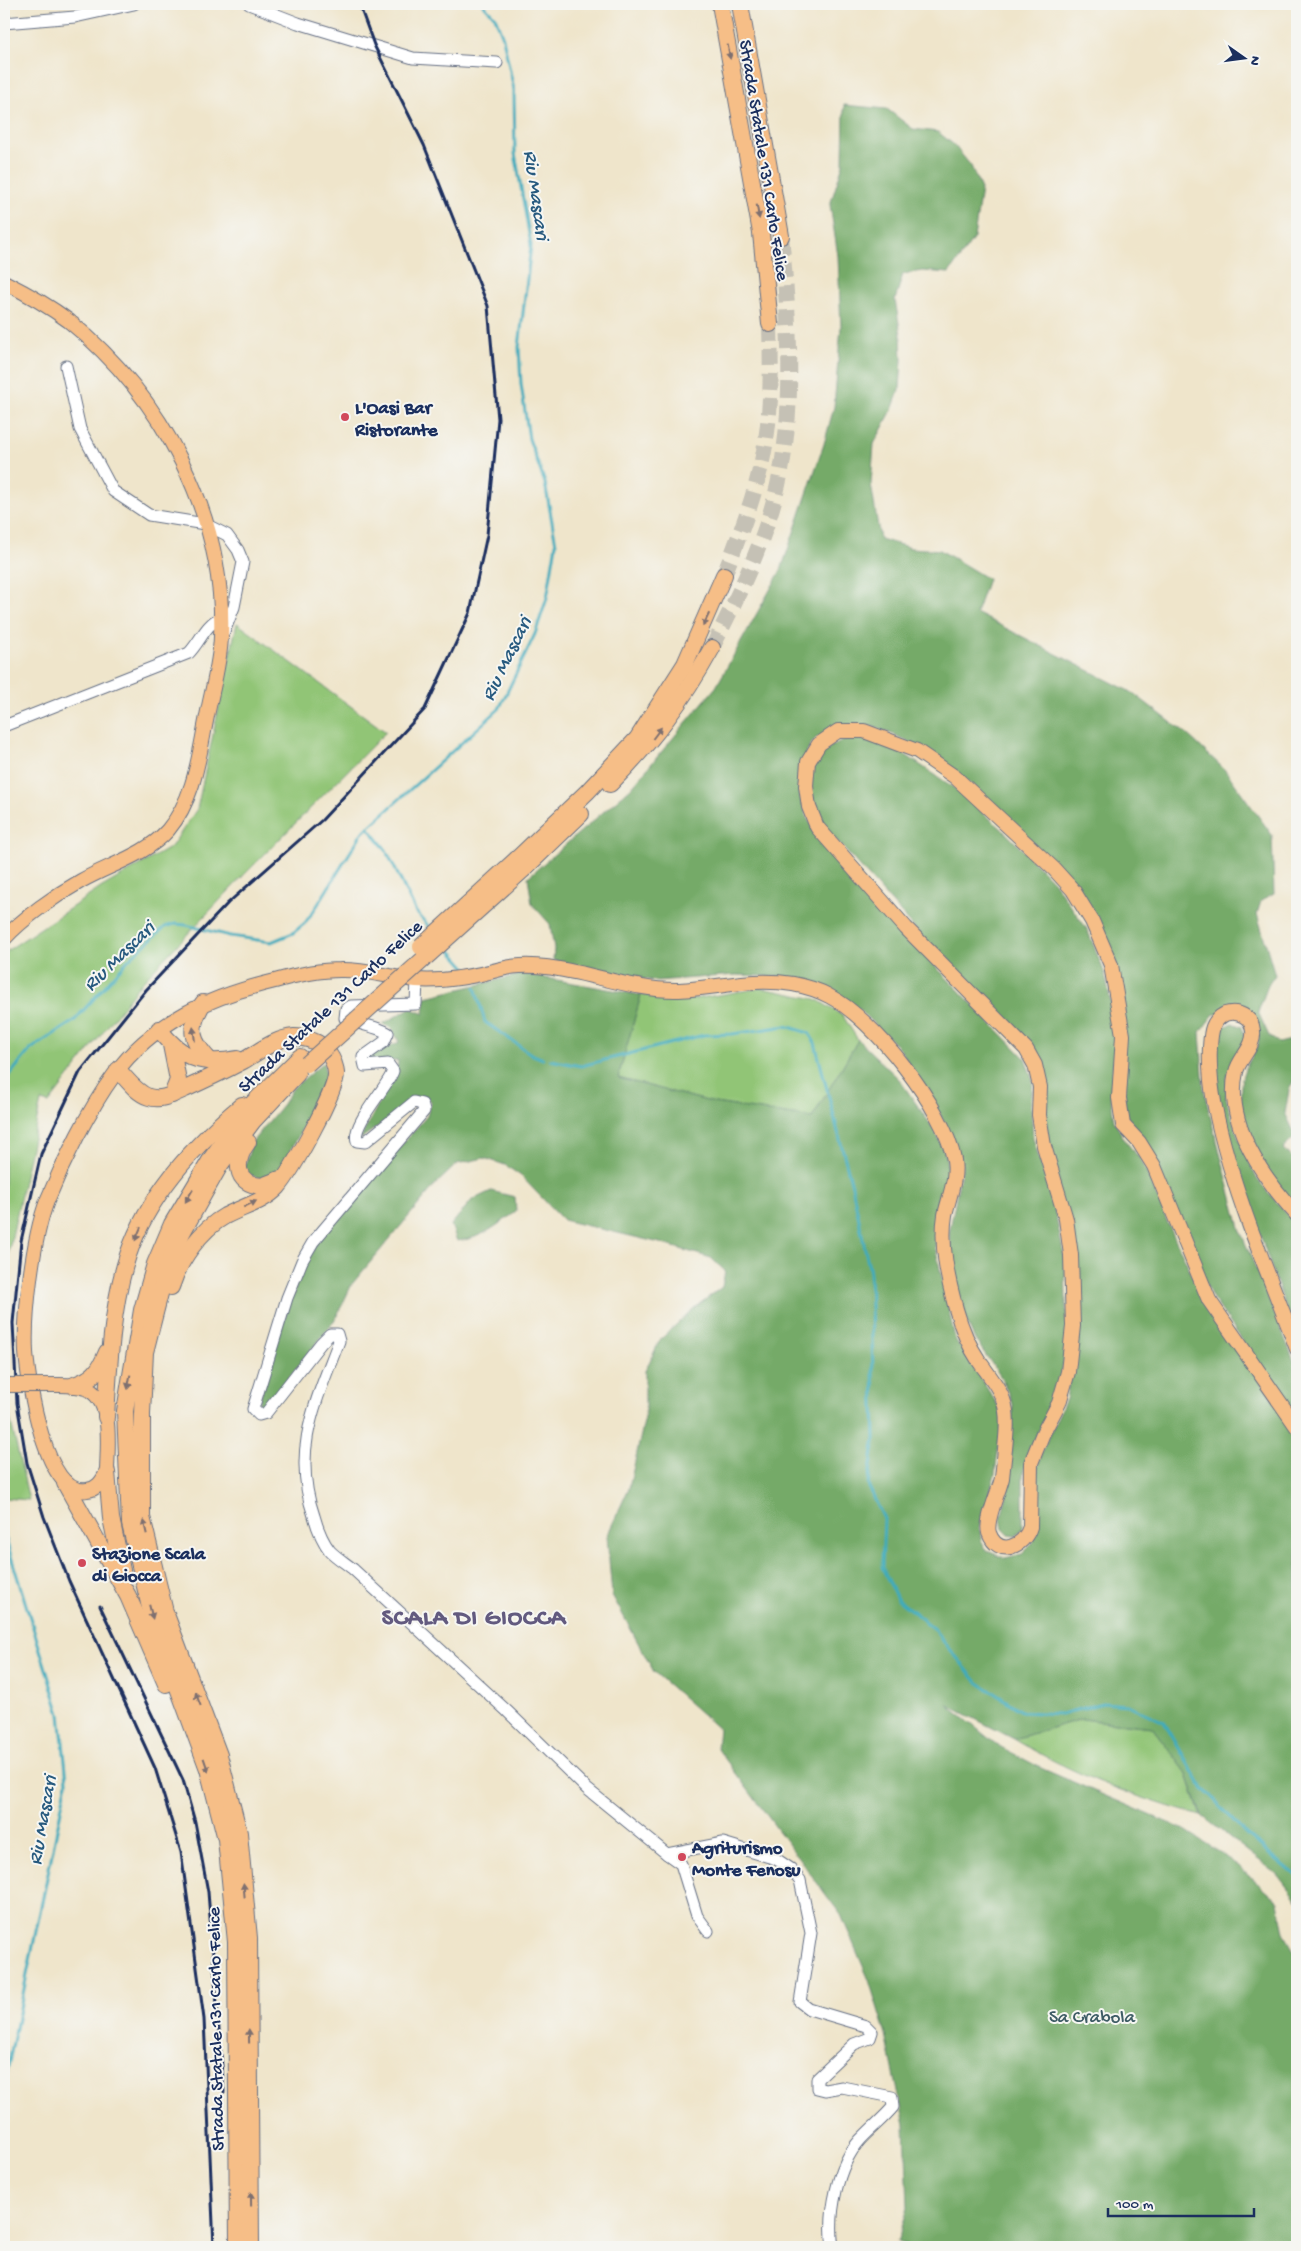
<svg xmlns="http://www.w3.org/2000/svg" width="1301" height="2251" font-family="'Gochi Hand',sans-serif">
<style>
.green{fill:#91c576;stroke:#567a6a}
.forest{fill:#74aa67;stroke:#486c62}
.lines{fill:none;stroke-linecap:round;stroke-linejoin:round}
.stream{stroke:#3eabbd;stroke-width:3}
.highway-tunnel{stroke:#c5c1b5;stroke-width:16;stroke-dasharray:16 8;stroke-linecap:butt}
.minor-casing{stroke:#656f84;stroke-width:13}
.major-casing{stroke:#656f84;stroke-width:16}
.highway-casing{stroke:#656f84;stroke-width:18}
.minor{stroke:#fff;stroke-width:11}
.major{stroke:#f6be87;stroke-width:14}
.highway{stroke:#f6be87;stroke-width:16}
.rail{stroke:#1b2f5e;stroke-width:3}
.major-bridge-casing{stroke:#656f84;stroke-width:16;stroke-linecap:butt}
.highway-bridge-casing{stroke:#656f84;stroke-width:18;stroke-linecap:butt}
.major-bridge{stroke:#f6be87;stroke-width:14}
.highway-bridge{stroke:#f6be87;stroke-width:16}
.oneway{fill:#7e6f70}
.poi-dot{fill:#d1495b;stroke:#f6f6f2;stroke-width:2}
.labels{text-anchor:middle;stroke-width:4;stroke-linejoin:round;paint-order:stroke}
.street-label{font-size:19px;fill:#1b2f5e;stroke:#f6f6f2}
.poi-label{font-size:19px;font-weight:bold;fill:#1b2f5e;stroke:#f6f6f2;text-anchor:start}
.park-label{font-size:19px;fill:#3e5c65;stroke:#f6f6f2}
.water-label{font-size:20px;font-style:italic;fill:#275a7f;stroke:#f6f6f2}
.district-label{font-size:24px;font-weight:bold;letter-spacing:1px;fill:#625a7f;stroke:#f6f6f2}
</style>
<rect width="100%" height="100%" fill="#f6f6f2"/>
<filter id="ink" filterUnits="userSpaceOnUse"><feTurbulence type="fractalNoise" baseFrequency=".02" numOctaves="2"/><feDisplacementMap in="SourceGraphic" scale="10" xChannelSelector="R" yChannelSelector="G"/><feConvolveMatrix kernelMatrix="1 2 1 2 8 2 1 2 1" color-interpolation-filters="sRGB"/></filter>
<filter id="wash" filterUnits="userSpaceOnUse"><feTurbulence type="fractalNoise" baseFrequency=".0096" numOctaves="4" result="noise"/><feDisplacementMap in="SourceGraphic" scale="20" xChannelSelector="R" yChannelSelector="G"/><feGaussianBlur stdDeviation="1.12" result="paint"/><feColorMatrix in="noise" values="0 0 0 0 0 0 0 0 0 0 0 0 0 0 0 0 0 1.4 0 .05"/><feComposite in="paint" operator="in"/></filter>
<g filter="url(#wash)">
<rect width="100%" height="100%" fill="#efe5cb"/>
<g class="green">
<polygon points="237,623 386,732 244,875 140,984 49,1103 41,1101 4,1274 4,956 8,950 102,887 171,847 197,809"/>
<polygon points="761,988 816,999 843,1016 858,1040 812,1118 715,1103 618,1078 641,995 688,1000"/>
<polygon points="4,1396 5,1396 29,1500 4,1498"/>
<path d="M 1082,1719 L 1152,1727 L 1186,1772 L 1201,1816 C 1134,1797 1074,1775 1014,1739 Z"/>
</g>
<g class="forest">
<path d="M 844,105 L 887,109 L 913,129 L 938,132 L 954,145 L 971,166 L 981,189 L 974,238 L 949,273 L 923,271 L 903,274 L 895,300 L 901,335 L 902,360 L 900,388 L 892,410 L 874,444 L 871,484 L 880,539 L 911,548 L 940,550 L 988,579 L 976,613 L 1133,693 L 1189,736 L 1225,770 L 1272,835 L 1274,894 L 1261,901 L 1257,914 L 1275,975 L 1268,985 L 1258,1012 L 1269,1036 L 1279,1043 L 1295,1039 L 1297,1074 L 1289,1090 L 1285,1113 L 1296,1136 L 1283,1149 L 1297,1163 L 1297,1208 C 1289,1200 1280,1192 1273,1183 C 1268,1176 1265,1167 1262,1159 C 1250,1135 1239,1113 1241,1086 C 1243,1052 1273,1053 1250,1017 L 1214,1014 L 1200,1032 L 1204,1090 L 1209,1112 L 1242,1235 L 1297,1368 L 1297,1419 L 1212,1297 L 1129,1123 L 1125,1111 L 1120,986 L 1115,957 L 1102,929 L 1032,841 L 991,800 L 939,759 L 895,735 L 871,726 L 850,725 L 816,738 L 809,747 L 801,769 L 800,796 L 808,820 L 896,926 L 1025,1058 L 1033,1081 L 1031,1106 L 1033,1138 L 1053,1203 L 1065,1260 L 1067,1341 L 1059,1388 L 1029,1451 L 1023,1473 L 1023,1528 L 1016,1536 L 1009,1535 L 1003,1529 L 1001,1518 L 1010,1482 L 1013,1404 L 1001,1377 L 974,1338 L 961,1308 L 953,1266 L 949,1234 L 962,1167 L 953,1139 L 930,1096 L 899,1048 L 849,1000 L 818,985 L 787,977 L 736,975 L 655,981 L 605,973 L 553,960 L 554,949 L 550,924 L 532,904 L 528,877 L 631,788 L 716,687 L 781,570 L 824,444 L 834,407 L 841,327 L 838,256 L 830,205 L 843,164 Z"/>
<path d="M 858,738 L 880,743 L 904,754 L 953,787 L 1002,829 L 1053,881 L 1087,929 L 1105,974 L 1112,1008 L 1115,1034 L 1111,1098 L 1114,1121 L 1126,1142 L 1142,1161 L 1169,1226 L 1202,1295 L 1293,1428 L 1297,1438 L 1297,1900 L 1277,1874 L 1202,1816 L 1186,1772 L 1152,1727 L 1082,1719 L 1014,1739 L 948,1705 L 997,1745 L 1043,1769 L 1185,1830 L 1227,1857 L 1278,1901 L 1284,1933 L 1297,1956 L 1297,2247 L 912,2247 L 897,2242 L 908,2208 L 905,2125 L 886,2035 L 869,1980 L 841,1915 L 717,1748 L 719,1729 L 654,1672 L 612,1595 L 607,1536 L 629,1488 L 645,1417 L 645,1371 L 660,1340 L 694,1308 L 722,1287 L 725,1271 L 711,1258 L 660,1243 L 563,1220 L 521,1176 L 505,1165 L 484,1158 L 457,1164 L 435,1185 L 352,1284 L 335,1320 L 270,1402 L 264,1407 L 260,1407 L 259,1402 L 277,1339 L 301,1272 L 321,1236 L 427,1116 L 431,1101 L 422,1096 L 360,1139 L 397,1069 L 398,1060 L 379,1064 L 368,1060 L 374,1054 L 399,1042 L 391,1028 L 383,1024 L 410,1008 L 424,1014 L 426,997 L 523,974 L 641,995 L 618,1078 L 715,1103 L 812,1118 L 858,1040 L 899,1079 L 935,1131 L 945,1153 L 949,1175 L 935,1246 L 955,1339 L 999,1407 L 1002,1419 L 995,1474 L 980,1528 L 981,1540 L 987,1551 L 1005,1558 L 1022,1554 L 1033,1543 L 1038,1528 L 1036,1474 L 1041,1453 L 1066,1399 L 1079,1320 L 1048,1139 C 1044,1109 1048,1078 1036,1049 L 925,940 L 822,824 C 800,783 808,744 858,738 Z"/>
<path d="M 1232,1023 L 1242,1027 L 1245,1039 L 1227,1077 L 1226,1098 L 1238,1137 L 1257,1179 L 1297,1226 L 1297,1336 C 1281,1297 1268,1257 1254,1217 C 1236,1167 1198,1080 1220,1029 Z"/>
<path d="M 323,1063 L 327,1076 L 325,1085 L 278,1175 C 263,1178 255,1181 244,1169 L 252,1142 L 283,1104 L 293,1088 Z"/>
<path d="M 491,1191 L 515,1197 L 516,1212 C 497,1225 481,1239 457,1241 L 451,1225 L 472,1200 Z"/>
</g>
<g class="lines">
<g class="stream">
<polyline points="368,827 386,850 416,912 433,931"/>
<polyline points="446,945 470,972"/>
<polyline points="475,987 485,1022 531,1054 543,1059"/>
<polyline points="550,1060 581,1066 704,1035 732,1034 786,1026 809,1033 815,1043 852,1186 870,1273 875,1438 868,1485 884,1519 882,1567 897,1599 931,1626 976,1681 1023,1712 1061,1714 1103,1703 1128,1705 1164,1722 1199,1783 1246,1834 1297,1876"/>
<polyline points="4,1082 31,1049 74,1021 129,959 165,927 175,924 186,925 230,936 271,942 293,933 305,923 317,906 362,833 499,709 535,634 547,598 556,544 545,483 529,439 521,384 519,347 531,245 515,153 514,90 503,38 495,17 483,4"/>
<polyline points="4,1534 60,1714 67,1781 4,2086"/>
</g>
</g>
</g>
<g filter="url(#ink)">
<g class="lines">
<g class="highway-tunnel">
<path d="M 724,575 C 740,534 756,494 764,451 C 772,410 771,366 770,324"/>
<path d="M 712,648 C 743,586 775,521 784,452 C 794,380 788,308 781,236"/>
</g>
<g class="minor-casing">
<g id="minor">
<polyline points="249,4 298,23 413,58 497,63"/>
<polyline points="4,23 75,17 134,4"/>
<polyline points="66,366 80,429 113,491 149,515 205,524 227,535 238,550 243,562 234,607 222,637"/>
<path d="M 4,726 L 189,653 C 200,642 206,623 221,618"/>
<path d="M 417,980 L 416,1004 L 351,1006 L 346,1009 L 345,1018 C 358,1025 374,1025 388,1033 L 384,1042 L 363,1057 L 365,1066 L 388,1064 L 393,1071 C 388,1087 351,1124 357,1141 L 365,1142 L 414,1102 L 422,1104 L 424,1111 L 313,1242 L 302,1261 L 287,1298 L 253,1409 L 259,1415 L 266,1413 L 321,1343 L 330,1334 L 337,1334 L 339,1341 C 316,1402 291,1450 314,1516 C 317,1527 323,1542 330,1551 C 337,1558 347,1564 354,1570 L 507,1711 L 587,1789 L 667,1854"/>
<path d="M 708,1931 L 697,1916 L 681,1864 L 667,1854 L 723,1843 L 776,1859 L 791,1869 L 800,1880 L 811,1933 L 800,2002 L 809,2009 L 866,2026 L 872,2032 L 870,2038 L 854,2044 L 817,2079 L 817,2088 L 825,2090 L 842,2087 L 892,2097 L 893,2107 C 883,2119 871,2128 860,2140 C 837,2166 828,2214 833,2247"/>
</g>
</g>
<g class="major-casing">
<g id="major">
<path d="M 4,282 C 26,293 49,306 69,321 C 162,396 226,516 221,637 C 220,663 212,690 207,716 C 199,755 195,798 168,830 C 146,855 109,865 81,881 C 56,895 23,918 4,939"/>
<path d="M 1297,1215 C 1265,1180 1224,1124 1236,1072 C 1239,1058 1255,1047 1253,1031 C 1252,1016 1237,1010 1225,1014 C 1211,1021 1211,1033 1210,1047 C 1208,1086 1218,1125 1229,1163 C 1247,1226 1274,1287 1297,1349"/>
<path d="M 51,1385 C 62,1385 74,1384 85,1388 C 115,1399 107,1448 107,1472 C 102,1481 98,1489 87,1490 C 45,1498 28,1381 26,1352 C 24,1313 33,1238 47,1201 C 63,1162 89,1109 114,1075 C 153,1021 212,996 275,981 C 296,975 318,970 340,970 C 365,969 391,978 416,980 C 445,982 472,977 501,969 C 552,955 622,992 679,990 C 720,988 751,977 793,984 C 804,986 818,990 829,996 C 874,1019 945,1109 954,1160 C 957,1180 949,1196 945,1215 C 940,1245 948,1280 956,1309 C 961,1327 969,1346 979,1361 C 990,1377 1003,1391 1006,1411 C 1008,1423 1006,1437 1005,1449 C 1004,1459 1003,1468 1002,1478 C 999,1492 985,1520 989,1533 C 998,1558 1024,1547 1030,1527 L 1031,1463 L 1043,1433 L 1059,1403 L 1068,1372 L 1073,1326 L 1071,1255 L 1066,1219 L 1044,1146 L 1039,1115 L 1040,1087 L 1035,1065 L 1026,1049 L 906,928 L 817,827 L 809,807 L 806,786 L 808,762 L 819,744 L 838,731 L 864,731 L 917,751 L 955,777 L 1054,869 L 1073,890 L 1092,921 L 1111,965 L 1123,1035 L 1119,1098 L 1123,1125 L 1139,1142 L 1154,1166 L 1209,1300 L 1297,1427"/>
</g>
</g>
<g class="highway-casing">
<g id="highway">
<polyline points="720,4 761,233 770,324"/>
<polyline points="740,4 781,236"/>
<path d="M 610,784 C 654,739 682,702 712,648"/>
<polyline points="517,859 587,792 637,739 685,664 724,575"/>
<polyline points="525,868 581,814"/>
<path d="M 203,1003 C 188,1029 190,1040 211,1062"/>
<path d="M 159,1029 C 181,1058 201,1066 237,1059"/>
<polyline points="171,1045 178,1080 172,1095"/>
<path d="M 118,1070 C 127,1079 136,1093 149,1097 C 162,1101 173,1094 185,1089 C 205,1080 224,1071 243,1061 C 258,1052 276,1038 294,1037 C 299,1037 309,1039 313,1041 C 325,1045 335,1060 336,1073 C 337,1091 291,1172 278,1187 C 264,1202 242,1207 225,1216 C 200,1230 179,1261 171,1287"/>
<path d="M 248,1142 C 235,1160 233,1184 262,1186 L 280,1179"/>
<path d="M 74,1385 C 93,1379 100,1370 107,1352"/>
<path d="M 106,1417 C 109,1367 111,1314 125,1265 C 143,1200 192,1147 242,1105"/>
<polyline points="107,1472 111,1518 123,1575"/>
<polyline points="65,1483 128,1596 166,1684"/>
<polyline points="238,2247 236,1942 226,1839 208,1769 153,1620 130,1524 125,1411 142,1310 155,1264 172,1224 211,1159 246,1110 300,1057"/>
<polyline points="251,2247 249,1938 239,1833 219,1755 165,1612 142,1517 142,1414 145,1352 167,1266 183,1231 220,1165 253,1121 297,1074"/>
</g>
</g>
<use href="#minor" class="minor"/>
<use href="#major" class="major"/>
<use href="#highway" class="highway"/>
<g class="rail">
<polyline points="100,1606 183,1780 195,1822 208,1892 224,2092"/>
<polyline points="214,2247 204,2019 181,1852 155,1768 69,1581 44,1517 27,1463 17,1403 13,1323 21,1241 41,1154 80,1072 146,990 228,903 322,820 425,709 470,613 487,535 498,419 488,306 424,145 374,45 359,4"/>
</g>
<g class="major-bridge-casing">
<polyline id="major-bridge" points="4,1385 51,1385"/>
</g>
<g class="highway-bridge-casing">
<g id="highway-bridge">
<polyline points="421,947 517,859"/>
<polyline points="307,1064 525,868"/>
</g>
</g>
<use href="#major-bridge" class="major-bridge"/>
<use href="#highway-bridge" class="highway-bridge"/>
</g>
<defs><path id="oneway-solid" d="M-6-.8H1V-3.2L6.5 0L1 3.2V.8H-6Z" transform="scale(1.25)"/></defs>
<g class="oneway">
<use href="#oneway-solid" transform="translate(729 52) rotate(80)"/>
<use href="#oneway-solid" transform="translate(758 212) rotate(80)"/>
<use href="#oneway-solid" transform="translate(706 620) rotate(115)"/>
<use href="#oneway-solid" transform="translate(657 733) rotate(-53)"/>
<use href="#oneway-solid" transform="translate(194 1034) rotate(-97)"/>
<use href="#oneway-solid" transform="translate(189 1196) rotate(121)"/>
<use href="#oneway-solid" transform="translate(250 1204) rotate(-26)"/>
<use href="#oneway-solid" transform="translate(138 1234) rotate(113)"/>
<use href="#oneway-solid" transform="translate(129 1382) rotate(100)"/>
<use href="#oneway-solid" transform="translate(145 1527) rotate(-103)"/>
<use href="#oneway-solid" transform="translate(151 1612) rotate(76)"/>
<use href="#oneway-solid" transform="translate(198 1699) rotate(-111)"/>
<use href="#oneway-solid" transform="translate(206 1765) rotate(71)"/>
<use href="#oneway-solid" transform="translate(244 1890) rotate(-95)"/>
<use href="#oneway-solid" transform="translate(249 2036) rotate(-91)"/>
<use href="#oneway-solid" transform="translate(251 2199) rotate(-91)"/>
</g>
</g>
<g class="poi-dot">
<circle cx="345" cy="417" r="5"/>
<circle cx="82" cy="1563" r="5"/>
<circle cx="682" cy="1857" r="5"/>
</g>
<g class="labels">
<g class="street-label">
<text transform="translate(766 160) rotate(81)" y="7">Strada Statale 131 Carlo Felice</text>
<text transform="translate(329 1005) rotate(-43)" y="7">Strada Statale 131 Carlo Felice</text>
<text transform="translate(214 2029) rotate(-91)" y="7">Strada Statale 131 Carlo Felice</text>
</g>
<g class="poi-label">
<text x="355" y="413">L'Oasi Bar<tspan x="355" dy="22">Ristorante</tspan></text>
<text x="92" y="1559">Stazione Scala<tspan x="92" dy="22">di Giocca</tspan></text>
<text x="692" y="1853">Agriturismo<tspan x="692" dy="22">Monte Fenosu</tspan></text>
</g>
<g class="park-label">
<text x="1092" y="2022">Sa Crabola</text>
</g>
<g class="water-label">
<text transform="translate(538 195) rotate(82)" y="7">Riu Mascari</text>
<text transform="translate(505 658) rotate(-64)" y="7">Riu Mascari</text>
<text transform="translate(118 955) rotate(-44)" y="7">Riu Mascari</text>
<text transform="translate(41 1820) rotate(-80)" y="7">Riu Mascari</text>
</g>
<g class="district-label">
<text x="474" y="1624">SCALA DI GIOCCA</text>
</g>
</g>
<rect width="1301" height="2251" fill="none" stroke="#f6f6f2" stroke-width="20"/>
<g transform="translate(1244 58) rotate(104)" stroke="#f6f6f2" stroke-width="4" paint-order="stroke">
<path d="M0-4L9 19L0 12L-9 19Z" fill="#1b2f5e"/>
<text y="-8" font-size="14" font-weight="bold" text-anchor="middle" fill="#1b2f5e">N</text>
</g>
<path d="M1108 2208v8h146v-8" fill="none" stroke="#1b2f5e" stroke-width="2.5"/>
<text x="1116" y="2208" font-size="15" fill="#1b2f5e" stroke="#f6f6f2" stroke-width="4" paint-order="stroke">100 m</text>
</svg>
